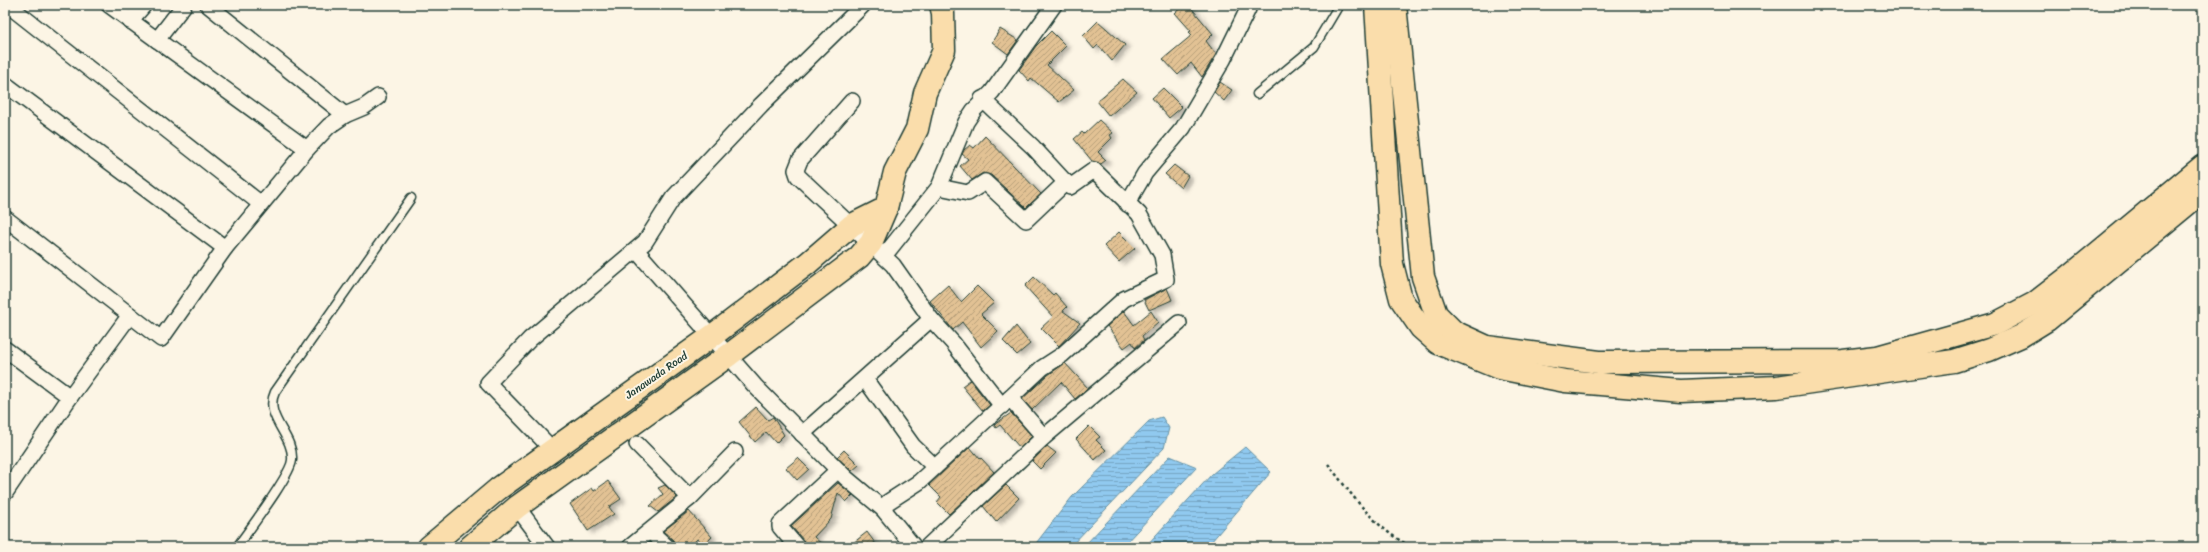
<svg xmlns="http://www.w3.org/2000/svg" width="2208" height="552" font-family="Sriracha,sans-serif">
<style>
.water{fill:url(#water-rules);stroke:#6391a4}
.building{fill:url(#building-hatch);stroke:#1f3d34;filter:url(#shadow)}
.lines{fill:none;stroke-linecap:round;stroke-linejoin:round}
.lane-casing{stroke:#1f3d34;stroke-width:11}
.street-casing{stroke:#1f3d34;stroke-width:18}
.primary-casing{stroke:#1f3d34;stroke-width:25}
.path{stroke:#1f3d34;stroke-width:2.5;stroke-dasharray:3 3;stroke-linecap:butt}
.lane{stroke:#fcf5e5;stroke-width:8}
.street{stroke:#fcf5e5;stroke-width:15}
.primary{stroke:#faddab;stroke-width:22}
.labels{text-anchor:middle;stroke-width:4;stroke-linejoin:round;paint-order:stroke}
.street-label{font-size:11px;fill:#1f3d34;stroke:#fcf5e5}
</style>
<defs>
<pattern id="water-rules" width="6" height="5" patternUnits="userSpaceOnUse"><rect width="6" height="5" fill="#90c9ef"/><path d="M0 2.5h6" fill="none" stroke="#75a4c2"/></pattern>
<pattern id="building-hatch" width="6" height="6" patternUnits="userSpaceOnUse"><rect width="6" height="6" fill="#e2c294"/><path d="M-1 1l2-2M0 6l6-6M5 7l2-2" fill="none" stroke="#b79f7a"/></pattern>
<filter id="shadow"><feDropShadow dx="4.5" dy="2.5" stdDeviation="2" flood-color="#0004"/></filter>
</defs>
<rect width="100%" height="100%" fill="#fcf5e5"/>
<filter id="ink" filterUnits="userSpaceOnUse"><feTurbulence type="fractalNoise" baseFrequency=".025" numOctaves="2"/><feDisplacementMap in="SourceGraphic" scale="8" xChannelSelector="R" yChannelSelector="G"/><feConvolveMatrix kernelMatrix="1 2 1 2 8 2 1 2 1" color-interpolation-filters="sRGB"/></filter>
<g filter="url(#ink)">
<g class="water">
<polygon points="1162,417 1169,428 1164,448 1070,547 1033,547 1072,497 1149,421"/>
<polygon points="1245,447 1271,472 1211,542 1205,547 1145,547 1212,474"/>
<polygon points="1170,456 1197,467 1122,547 1083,547"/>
</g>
<g class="building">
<polygon points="1184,5 1189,5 1213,34 1206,41 1216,54 1202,77 1191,63 1178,75 1163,59 1192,35 1189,32 1191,31 1175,13"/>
<polygon points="1098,21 1125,45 1112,61 1098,45 1094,49 1083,36"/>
<polygon points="1000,29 1018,40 1008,54 992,42"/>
<polygon points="1051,31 1066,46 1047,65 1074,90 1059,102 1031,78 1029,81 1019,70 1036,46"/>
<polygon points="1123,79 1137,92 1109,116 1097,101"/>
<polygon points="1220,82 1232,90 1224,101 1214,92"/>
<polygon points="1163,88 1182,107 1169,118 1152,98"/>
<polygon points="1099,120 1113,133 1110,135 1112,138 1098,152 1106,160 1101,164 1092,161 1074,139 1082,132 1084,134"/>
<polygon points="985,136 1041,194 1026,208 991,175 983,173 972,180 960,166 968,159 962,154 964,150 970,145 974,148"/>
<polygon points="1174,165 1188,176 1181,188 1165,174"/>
<polygon points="1119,232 1135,248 1119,262 1104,246"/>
<polygon points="1034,277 1053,295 1055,293 1067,307 1063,311 1080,323 1059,346 1041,328 1053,317 1025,286"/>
<polygon points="948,285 961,302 977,286 994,303 981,314 998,331 981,347 962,322 953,330 930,301"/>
<polygon points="1167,288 1172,300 1149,310 1144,300"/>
<polygon points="1124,311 1134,325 1151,311 1158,322 1142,336 1144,340 1135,348 1132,342 1124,348 1107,326"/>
<polygon points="1016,326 1030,344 1017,355 1003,341"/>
<polygon points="1065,363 1088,388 1075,399 1061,382 1032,410 1022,399 1048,375"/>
<polygon points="970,380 990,405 983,411 962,386"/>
<polygon points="756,407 768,420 773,417 784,435 776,443 766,432 755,442 739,422"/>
<polygon points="1011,413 1032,436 1020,448 1000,425 996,428 994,425"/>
<polygon points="1089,426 1100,437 1096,440 1106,450 1095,460 1076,439"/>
<polygon points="1047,446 1056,453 1040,469 1032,461"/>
<polygon points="970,447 980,459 981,458 994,472 949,514 937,502 941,497 929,485"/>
<polygon points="844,450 859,465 852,471 837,457"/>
<polygon points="798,458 809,469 797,480 786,468"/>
<polygon points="608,481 621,499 609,507 614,514 588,531 570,504 592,488 594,491"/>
<polygon points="838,483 853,495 846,502 838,493 831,519 814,537 825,547 806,547 804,541 791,526"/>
<polygon points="665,485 677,497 658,512 650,506 663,494 658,488"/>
<polygon points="1006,485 1019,498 996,522 983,506"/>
<polygon points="689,511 712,537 704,545 697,539 690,547 676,547 673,540 663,531"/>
<polygon points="867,532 878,547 848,547"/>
</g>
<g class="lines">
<g class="lane-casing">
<g id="lane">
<polyline points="1257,94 1314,47 1339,5"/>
<path d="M 237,547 C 248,531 291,475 292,460 C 294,435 263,417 275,392 L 411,198"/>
</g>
</g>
<g class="street-casing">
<g id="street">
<polyline points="8,5 261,204"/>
<polyline points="109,5 307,149"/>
<polyline points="208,5 345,115"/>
<polyline points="130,21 144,5"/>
<polyline points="157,40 184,5"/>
<polyline points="5,84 225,248"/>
<polyline points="982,99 1033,147 1070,187 1094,170 1139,214 1162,255 1166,279 1124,299 1062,355 1042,368 1010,398"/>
<polyline points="852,101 800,160 796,170 798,176 893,265 931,319 953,343 1002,406"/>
<polyline points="939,187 968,193 985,182 1026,220 1066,182"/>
<polyline points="1127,204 1145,173 1183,128 1223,60 1248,9 1247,5"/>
<polyline points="5,218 130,315 70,397 5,493"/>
<polyline points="636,250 755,386 846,478 883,509 888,502 919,482 1010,398 1044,437"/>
<polyline points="884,256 939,187 966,122 974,110 992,92 1054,5"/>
<polyline points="130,315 161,339 225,248 307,149 329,126 345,115 364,107 378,97"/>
<polyline points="5,349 70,397"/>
<polyline points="865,379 913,446 935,467"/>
<polyline points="802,434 931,319"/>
<polyline points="637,444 690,498"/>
<polyline points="552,449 488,383 530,339 645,242 673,198 761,105 863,5"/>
<polyline points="517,507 547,547"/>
<polyline points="883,509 914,547"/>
<polyline points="651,532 667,547"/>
<polyline points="630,547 690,498 735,452"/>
<polyline points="797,547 780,527 780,524 838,470"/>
<polyline points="927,547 1044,437 1179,323"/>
</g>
</g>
<g class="primary-casing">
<g id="primary">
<polyline points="1376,5 1392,264 1401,299 1421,328 1438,343 1499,368 1565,381 1636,387 1681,391 1777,387 1954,361 1989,350 2021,336 2047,320 2203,191"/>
<polyline points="1395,5 1423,277 1436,314 1454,332 1487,347 1599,362 1843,361 1877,357 1995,324 2035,303 2070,276 2203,166"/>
<polyline points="429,547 498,489 712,336 808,263 852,225 886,208"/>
<polyline points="470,547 517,507 729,355 859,257 871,243 886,208 895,172 917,129 925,93 944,50 943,13 941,5"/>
</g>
</g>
<path class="path" d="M 1328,464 C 1352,495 1376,530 1412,547"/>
<use href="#lane" class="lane"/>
<use href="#street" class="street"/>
<use href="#primary" class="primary"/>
</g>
</g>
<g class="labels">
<g class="street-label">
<text transform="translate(656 375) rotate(-35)" y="4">Janawada Road</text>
</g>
</g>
<rect width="2208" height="552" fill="none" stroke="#fcf5e5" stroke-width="20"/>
<rect x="10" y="10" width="2188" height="532" fill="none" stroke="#1f3d34" stroke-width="1.5" filter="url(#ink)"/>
</svg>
